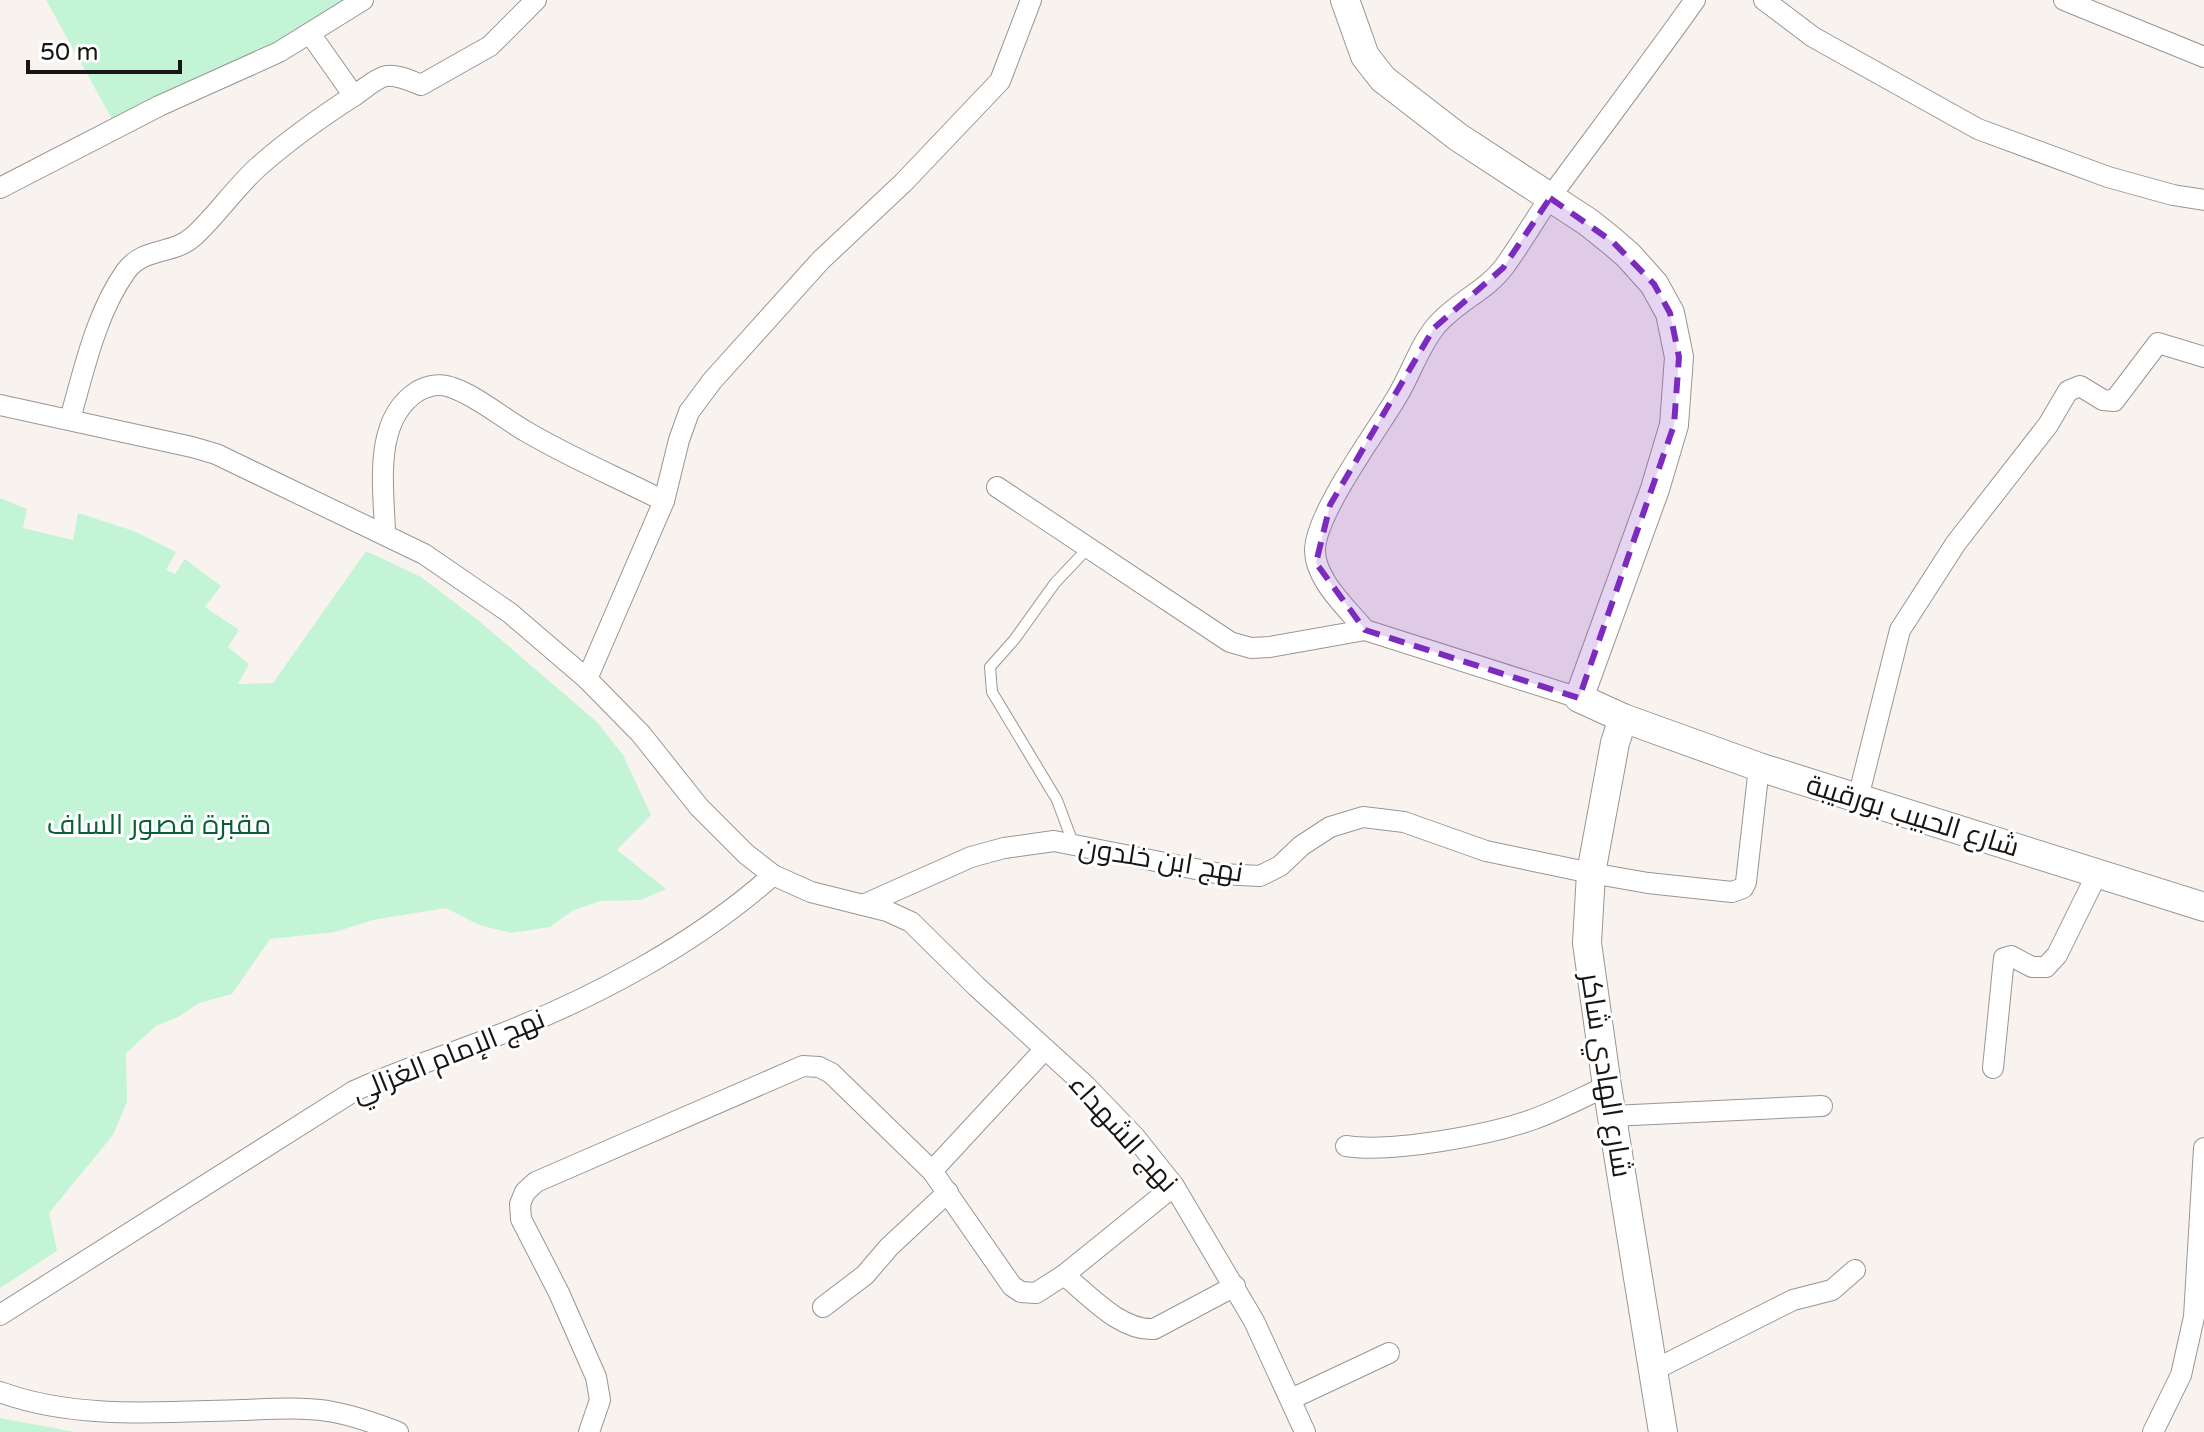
<svg xmlns="http://www.w3.org/2000/svg" width="2204" height="1432" font-family="'Varela Round',Cairo,sans-serif">
<style>
.green{fill:#c4f4d6}
.lines{fill:none;stroke-linecap:round;stroke-linejoin:round}
.lane-casing{stroke:#9b9592;stroke-width:12}
.street-casing{stroke:#9b9592;stroke-width:22}
.secondary-casing{stroke:#9b9592;stroke-width:30}
.lane{stroke:#fff;stroke-width:10}
.street{stroke:#fff;stroke-width:20}
.secondary{stroke:#fff;stroke-width:28}
.marked{fill:#7b2cbf;fill-opacity:0.2;stroke:#7b2cbf;stroke-width:6;stroke-dasharray:16 10;stroke-linejoin:round}
.labels{text-anchor:middle;stroke-width:6;stroke-linejoin:round;paint-order:stroke}
.street-label{font-size:28px;fill:#181615;stroke:#fff}
.park-label{font-size:28px;fill:#0b5e3a;stroke:#fff}
</style>
<rect width="100%" height="100%" fill="#f9f3f0"/>
<g class="green">
<polygon points="46,0 356,0 277,50 113,121"/>
<polygon points="0,498 27,509 23,528 73,540 78,513 134,531 176,552 166,570 175,574 185,559 221,586 205,607 239,630 228,647 249,664 238,684 273,683 366,551 421,577 479,621 597,722 623,755 651,815 617,850 666,889 641,900 600,901 572,911 550,927 511,933 479,925 446,908 373,920 335,932 270,939 232,994 199,1003 178,1017 156,1026 126,1053 127,1102 113,1135 49,1213 57,1251 0,1288"/>
<polygon points="0,1418 75,1432 0,1432"/>
</g>
<g class="lines">
<g class="lane-casing">
<polyline id="lane" points="1073,843 1057,800 992,692 990,667 1014,640 1055,583 1088,548"/>
</g>
<g class="street-casing">
<g id="street">
<polyline points="1764,0 1813,37 1978,129 2108,177 2173,195 2204,200"/>
<polyline points="2064,0 2204,57"/>
<polyline points="311,35 354,96"/>
<polyline points="0,188 159,106 279,52 363,0"/>
<polyline points="0,405 192,447 216,454 424,554 510,613 587,679 641,734 699,807 746,854 773,875 811,892 887,911 911,922 976,986 1086,1086 1135,1137 1174,1186 1254,1321 1305,1432"/>
<path d="M 70,419 C 84,370 96,313 126,271 C 145,246 172,256 194,236 C 217,215 234,189 257,168 C 286,142 321,117 355,95 C 363,90 376,78 386,76 C 397,74 411,81 421,85 L 490,46 L 536,0"/>
<polyline points="997,487 1230,642 1251,648 1270,647 1365,630 1579,698"/>
<path d="M 385,533 C 384,488 372,420 418,391 C 429,385 442,383 453,388 C 477,396 504,419 527,432 C 571,458 619,478 664,501"/>
<path d="M 1365,630 C 1347,608 1314,579 1315,549 C 1317,511 1377,431 1398,395 C 1411,373 1420,345 1436,326 C 1456,302 1486,291 1504,267 C 1521,244 1535,219 1551,196 C 1599,131 1648,66 1695,0"/>
<polyline points="587,679 664,501 679,440 689,412 712,381 821,260 903,183 1000,81 1031,0"/>
<polyline points="1858,798 1900,630 1956,543 2048,425 2068,391 2080,386 2103,400 2114,401 2158,343 2204,357"/>
<polyline points="863,905 971,857 1004,848 1054,841 1221,874 1260,876 1280,866 1301,846 1330,827 1363,817 1404,822 1486,851 1591,873 1648,883 1732,892 1743,888 1746,882 1759,767"/>
<polyline points="1045,1049 932,1171 1012,1286 1021,1292 1036,1293 1064,1275 1174,1186"/>
<polyline points="1993,1068 2004,958 2011,956 2032,967 2046,967 2057,955 2098,872"/>
<polyline points="1612,1116 1822,1106"/>
<path d="M 1346,1146 C 1393,1153 1489,1135 1534,1119 C 1559,1110 1583,1097 1607,1086"/>
<path d="M 1064,1275 C 1089,1295 1120,1331 1154,1329 L 1235,1286"/>
<polyline points="823,1307 865,1275 889,1247 948,1192"/>
<path d="M 0,1315 L 354,1091 C 400,1070 448,1055 496,1036 C 592,999 696,944 773,875"/>
<polyline points="1652,1371 1793,1300 1832,1290 1855,1270"/>
<path d="M 0,1392 C 76,1420 163,1412 242,1410 C 271,1409 299,1407 328,1411 C 352,1415 375,1423 398,1432"/>
<polyline points="1291,1399 1389,1353"/>
<polyline points="589,1432 600,1400 596,1377 559,1293 521,1219 520,1204 525,1192 536,1182 803,1066 819,1067 831,1073 932,1171"/>
<polyline points="2153,1432 2181,1375 2194,1317 2204,1148"/>
</g>
</g>
<g class="secondary-casing">
<g id="secondary">
<polyline points="1345,0 1365,56 1383,79 1458,137 1588,222 1613,242 1628,255 1654,284 1670,313 1679,357 1674,425 1655,489 1579,698 1623,718 1759,767 2204,907"/>
<polyline points="1623,718 1615,743 1591,873 1587,943 1607,1086 1663,1432"/>
</g>
</g>
<use href="#lane" class="lane"/>
<use href="#street" class="street"/>
<use href="#secondary" class="secondary"/>
</g>
<path class="marked" d="M 1550,198 L 1613,242 L 1654,284 L 1670,313 L 1679,357 L 1674,425 L 1579,698 L 1365,630 L 1316,563 L 1330,505 L 1434,328 L 1503,268 Z"/>
<g class="labels">
<g class="street-label">
<text transform="translate(1913 815) rotate(17)" y="10">شارع الحبيب بورقيبة</text>
<text transform="translate(1161 859) rotate(9)" y="10">نهج ابن خلدون</text>
<text transform="translate(448 1055) rotate(-22)" y="10">نهج الإمام الغزالي</text>
<text transform="translate(1607 1075) rotate(81)" y="10">شارع الهادي شاكر</text>
<text transform="translate(1124 1133) rotate(48)" y="10">نهج الشهداء</text>
</g>
<g class="park-label">
<text x="159" y="834">مقبرة قصور الساف</text>
</g>
</g>
<path d="M28 60v12h152v-12" fill="none" stroke="#181615" stroke-width="4"/>
<text x="40" y="60" font-size="24" fill="#181615" stroke="#ffffff" stroke-width="6" paint-order="stroke">50 m</text>
</svg>
